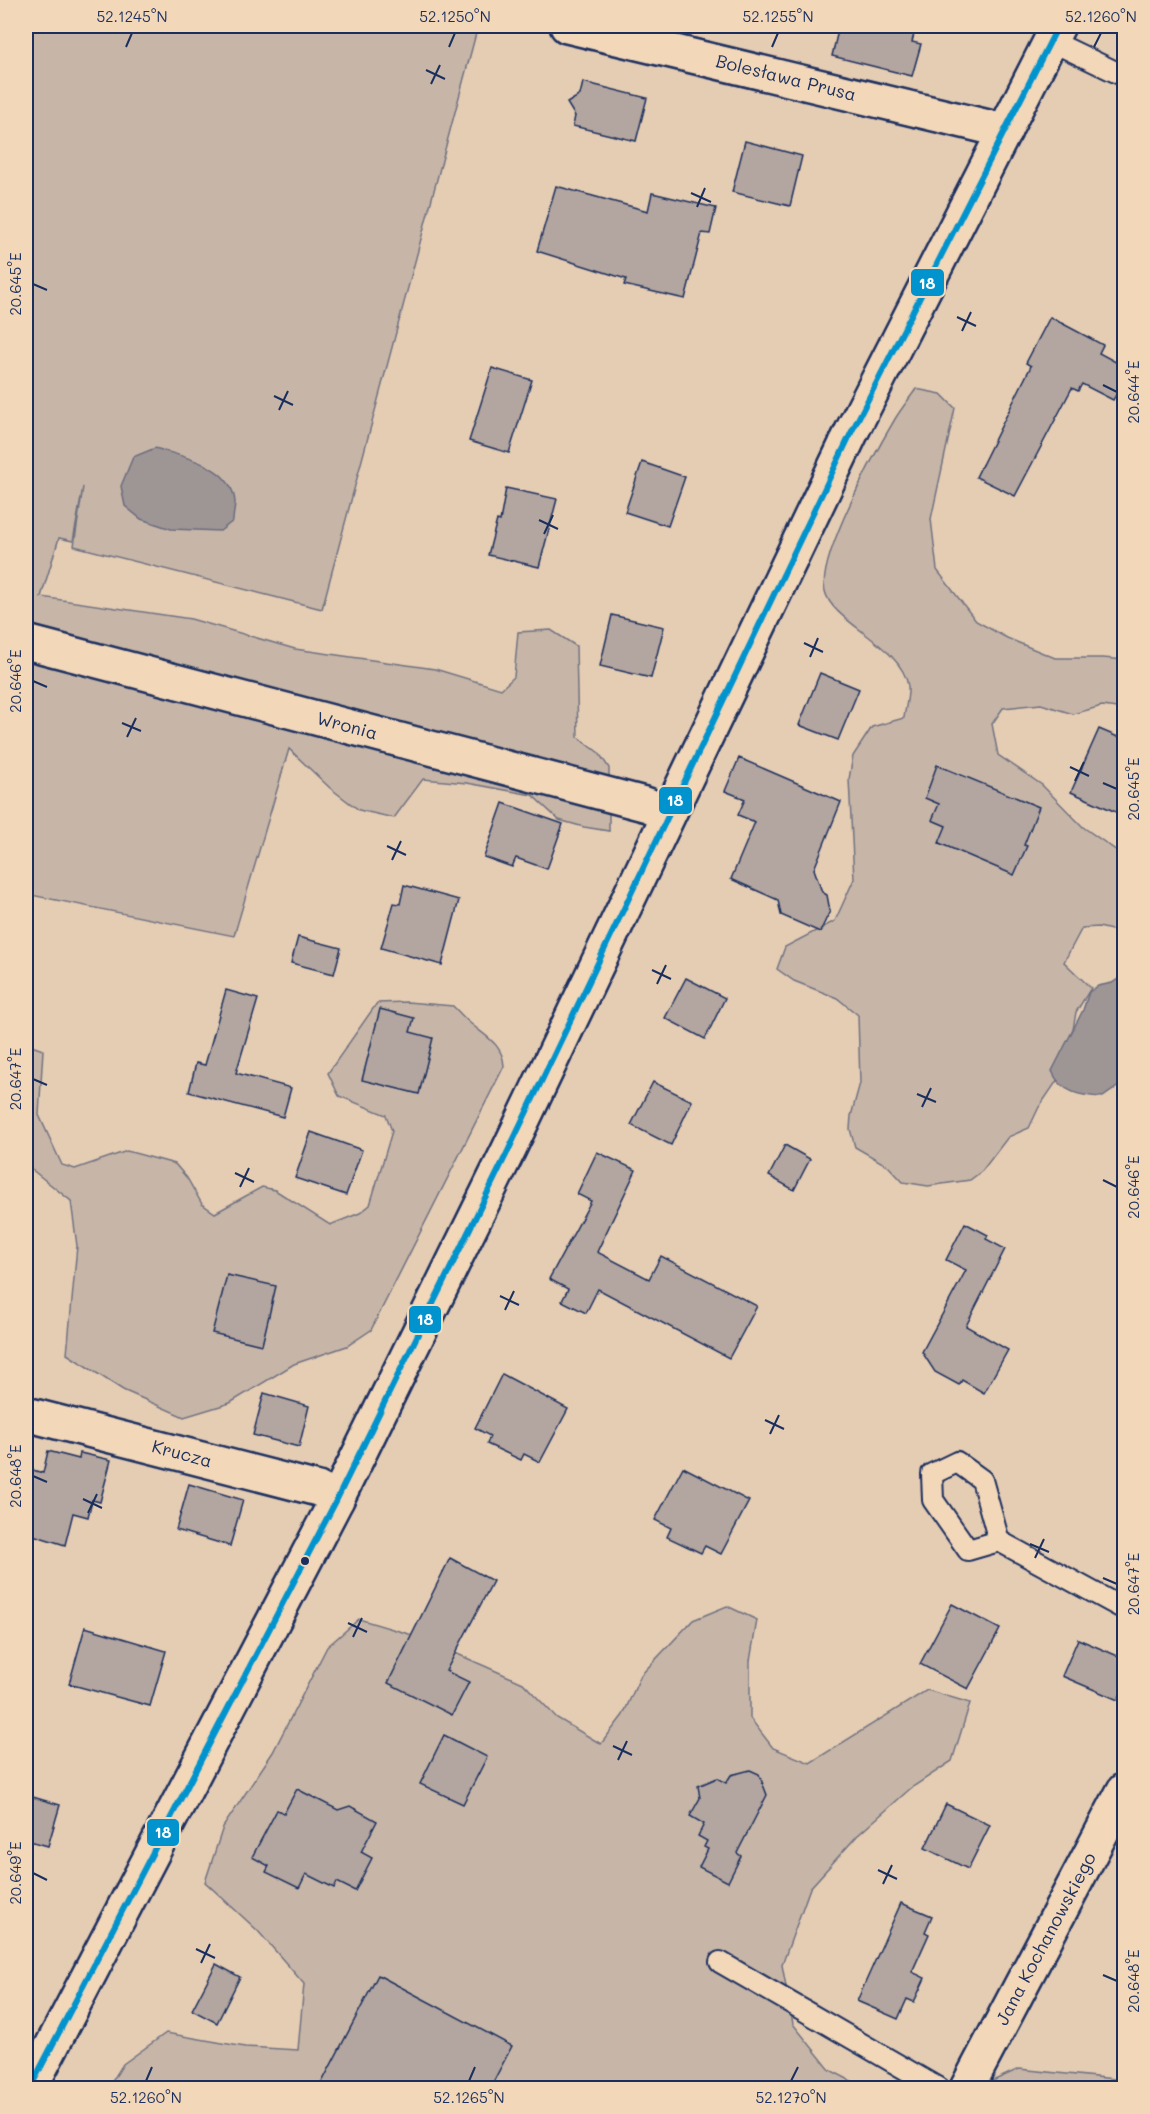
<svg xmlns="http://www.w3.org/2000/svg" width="1150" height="2114" font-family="Mali,sans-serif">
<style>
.green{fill:#c7b6a7;stroke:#717282;stroke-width:1.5}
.water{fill:#9e9595;stroke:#6a6c7f;stroke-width:1.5}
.building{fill:#b3a59f;stroke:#1b2f5e;stroke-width:1.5}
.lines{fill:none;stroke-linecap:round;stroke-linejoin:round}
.lane-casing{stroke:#1b2f5e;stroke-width:24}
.street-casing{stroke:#1b2f5e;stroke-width:38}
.lane{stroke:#f2d7b9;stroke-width:20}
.street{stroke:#f2d7b9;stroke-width:33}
.bus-1-casing{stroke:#f2d7b9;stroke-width:10}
.bus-1{stroke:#0193ce;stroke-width:6}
.ticks{fill:none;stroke:#1b2f5e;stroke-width:2}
.bus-dot{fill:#1b2f5e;stroke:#f2d7b9;stroke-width:2}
.labels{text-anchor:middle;stroke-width:4.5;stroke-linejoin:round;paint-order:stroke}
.street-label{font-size:18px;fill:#1b2f5e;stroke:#f2d7b9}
.line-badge{stroke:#f2d7b9;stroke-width:2}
.badge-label{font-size:16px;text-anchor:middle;font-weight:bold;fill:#fff}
.neatline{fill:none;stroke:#1b2f5e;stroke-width:2}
.ticks-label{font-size:15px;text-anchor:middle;fill:#1b2f5e}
</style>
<rect width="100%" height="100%" fill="#e5cdb4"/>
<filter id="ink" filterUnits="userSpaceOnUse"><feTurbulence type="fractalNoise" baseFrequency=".0167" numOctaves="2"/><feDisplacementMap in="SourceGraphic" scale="12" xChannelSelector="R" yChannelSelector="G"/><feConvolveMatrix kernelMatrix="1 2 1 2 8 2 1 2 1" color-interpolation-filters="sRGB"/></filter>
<g filter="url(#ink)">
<g class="green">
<polygon points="26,26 478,26 322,609 74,546 83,487 73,541 59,538 41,597 191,619 295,649 435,669 501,689 514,677 518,632 551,630 576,646 578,737 599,753 609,768 609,831 584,827 559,820 532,795 467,783 423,779 394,818 359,810 330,788 289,749 234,936 26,894"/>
<path d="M 916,389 L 941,394 L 955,408 L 931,519 L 937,570 L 976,621 L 1007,638 L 1055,658 L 1103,658 L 1124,660 L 1124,709 L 1102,706 L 1073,714 L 1041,704 L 1003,708 L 992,724 L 998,755 L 1042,785 L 1083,827 L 1124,856 L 1124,933 L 1099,927 L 1082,928 L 1064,962 L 1091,988 L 1076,1012 L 1067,1066 L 1039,1107 L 1029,1128 L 1008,1137 L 982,1171 L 970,1180 L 928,1186 L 903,1182 L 888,1166 L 855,1147 L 850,1129 L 851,1116 L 860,1083 L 858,1015 L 837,998 L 794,981 L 777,969 L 785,947 L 835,921 L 854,879 L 849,779 L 853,756 L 872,727 L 904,718 C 905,709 909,696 908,686 C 902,645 832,623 825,591 C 817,558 876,451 895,419 C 901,409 909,399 916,389 Z"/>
<path d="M 407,1002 L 453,1006 C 458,1011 464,1018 470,1023 C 485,1036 503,1044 504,1066 L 371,1330 L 347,1346 L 294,1364 L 230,1403 L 184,1417 L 123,1390 L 67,1354 L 77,1246 L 71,1201 L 26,1165 L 26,1044 L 43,1050 L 39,1115 L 62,1165 L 75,1169 L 127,1151 L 175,1164 L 187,1178 L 202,1204 L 215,1213 L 262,1187 L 275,1190 L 330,1225 L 360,1213 L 370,1205 L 392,1131 L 386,1115 L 339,1096 L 328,1073 L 377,1003 Z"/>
<polygon points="727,1606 757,1620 750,1661 750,1718 773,1748 810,1763 927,1690 970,1703 952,1761 911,1788 857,1836 810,1888 782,1965 793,2024 830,2070 865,2088 108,2088 123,2064 166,2033 245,2047 298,2050 304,1984 258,1931 205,1882 223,1827 273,1752 327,1647 359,1619 419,1637 523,1683 557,1718 601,1744 623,1715 641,1675 693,1620"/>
<polygon points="1019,2069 1124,2080 1124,2088 977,2088"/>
</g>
<g class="water">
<path d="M 155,448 C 183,457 232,465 235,502 C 235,508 233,515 233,521 L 220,531 L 171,529 L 141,519 L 125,506 L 121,486 L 133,457 Z"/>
<path d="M 1124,975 L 1124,1076 L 1120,1085 L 1103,1097 C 1081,1096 1061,1093 1052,1071 L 1083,1010 L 1089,992 L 1098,986 L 1112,983 Z"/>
</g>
<g class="building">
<polygon points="839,26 916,26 912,42 921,44 912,76 832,56"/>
<polygon points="583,82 647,98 636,141 573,126 575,116 567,103 580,95"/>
<polygon points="745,141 802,156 790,206 732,192"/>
<polygon points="556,186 648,211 652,193 716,208 710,234 702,233 685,299 624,285 626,279 537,251"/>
<polygon points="1050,317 1103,345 1099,353 1125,367 1125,379 1113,400 1082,384 1078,391 1072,388 1015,496 976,477 1031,366 1026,363"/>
<polygon points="492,368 532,380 509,453 469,441"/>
<polygon points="642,462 685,477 668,526 625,512"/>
<polygon points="506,488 557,499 539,567 488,555 497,520 500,521"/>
<polygon points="612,615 664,627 651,678 600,666"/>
<polygon points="820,673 859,689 838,740 799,725"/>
<polygon points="1099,729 1125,740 1125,816 1071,792"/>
<polygon points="739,758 841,802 814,869 822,892 827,895 830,911 820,932 781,915 778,900 731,879 755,822 738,815 745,799 725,791"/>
<polygon points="937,765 1039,807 1024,845 1027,846 1014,875 939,843 946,826 932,820 939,804 925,798"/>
<polygon points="503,803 563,824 547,869 516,858 512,867 484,857"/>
<polygon points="404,885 459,900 442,965 381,948 394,903 400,904"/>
<polygon points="298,937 341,948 334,974 291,963"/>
<polygon points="686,978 725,998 705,1039 665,1018"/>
<polygon points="226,990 258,999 236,1073 291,1088 283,1117 189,1092 196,1063 205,1065"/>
<polygon points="380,1009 414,1018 410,1032 433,1038 419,1094 362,1080"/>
<polygon points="653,1082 692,1101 671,1145 631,1125"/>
<polygon points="311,1132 362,1150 346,1195 295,1178"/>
<polygon points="785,1145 810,1159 794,1190 769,1176"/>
<polygon points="597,1152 636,1170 597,1252 649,1279 661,1256 757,1306 729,1358 598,1289 586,1313 562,1301 568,1289 549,1279 591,1201 577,1194"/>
<polygon points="965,1223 988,1235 986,1239 1005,1249 966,1326 1008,1350 984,1393 962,1380 959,1385 935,1372 922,1352 966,1270 946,1260"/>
<polygon points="227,1275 276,1286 262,1345 212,1333"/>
<polygon points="502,1374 568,1409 540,1462 524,1454 521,1460 487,1444 490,1436 475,1428"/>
<polygon points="264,1393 309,1406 299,1447 253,1435"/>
<polygon points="48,1451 79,1459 80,1453 111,1460 100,1502 92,1500 88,1517 73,1513 65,1545 33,1535 34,1527 26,1525 26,1468 43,1473"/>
<polygon points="683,1467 749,1501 721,1554 705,1546 701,1553 667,1537 671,1528 655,1520"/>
<polygon points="189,1484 243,1500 230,1546 176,1530"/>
<polygon points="450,1558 493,1581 446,1671 469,1682 452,1715 388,1683"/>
<polygon points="952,1604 1000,1629 968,1689 920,1664"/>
<polygon points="85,1627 166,1651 150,1706 69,1684"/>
<polygon points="1078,1639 1125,1659 1125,1684 1118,1700 1062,1676"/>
<polygon points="444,1735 487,1757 463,1804 420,1784"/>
<polygon points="750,1770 759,1774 767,1795 737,1853 741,1856 728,1882 699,1867 708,1849 704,1847 707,1841 698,1836 704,1824 690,1816 700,1798 698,1786 717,1778 726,1783 731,1775"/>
<polygon points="297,1789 338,1810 350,1806 377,1821 361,1852 372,1858 355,1891 337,1882 334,1888 306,1874 299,1888 266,1872 269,1866 252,1857 277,1810 284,1813"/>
<polygon points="26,1795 60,1805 48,1846 26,1840"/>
<polygon points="946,1804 990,1825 968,1869 925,1848"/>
<polygon points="901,1903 932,1916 925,1932 929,1934 912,1972 925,1978 914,2002 907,1999 898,2019 857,2001"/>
<polygon points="216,1964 240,1977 217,2023 192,2010"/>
<polygon points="378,1975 512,2046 490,2088 319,2088"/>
</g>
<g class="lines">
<g class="lane-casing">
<g id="lane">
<polyline points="1051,41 1124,76"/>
<polyline points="999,1541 982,1480 957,1462 932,1474 933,1500 968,1550 999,1541 1124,1609"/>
<polyline points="720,1962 938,2088"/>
</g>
</g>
<g class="street-casing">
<g id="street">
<polyline points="567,26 1005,131"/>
<polyline points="26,642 648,805 668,814"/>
<polyline points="26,1414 318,1489 337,1499"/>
<polyline points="30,2088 337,1499 509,1149 852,431 1058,26"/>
<polyline points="967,2088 1124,1790"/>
</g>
</g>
<use href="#lane" class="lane"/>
<use href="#street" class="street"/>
<g class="bus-1-casing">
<polyline id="bus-1" points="30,2088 337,1499 509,1149 852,431 1058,26"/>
</g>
<use href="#bus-1" class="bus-1"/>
</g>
</g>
<path class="ticks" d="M 126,47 L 132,33M 449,47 L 455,33M 772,47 L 778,33M 1094,47 L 1101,33M 426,70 L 445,79M 431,84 L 440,65M 691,193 L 711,202M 697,207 L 705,188M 33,284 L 47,290M 957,317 L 976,326M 962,331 L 971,312M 1103,385 L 1117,392M 274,396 L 293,405M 279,410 L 288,391M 539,520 L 558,529M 544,534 L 553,515M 804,643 L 823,652M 810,657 L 818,638M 33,681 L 47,687M 122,723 L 141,731M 127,737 L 136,718M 1070,767 L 1089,776M 1075,781 L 1084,762M 1103,783 L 1117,789M 387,846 L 406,855M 392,860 L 401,841M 652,970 L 671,979M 657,984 L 666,965M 33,1079 L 47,1085M 917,1094 L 936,1102M 922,1107 L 931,1088M 235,1173 L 254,1182M 1103,1180 L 1117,1187M 240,1187 L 249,1168M 500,1296 L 519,1305M 505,1310 L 514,1291M 765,1420 L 784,1429M 770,1434 L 779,1415M 33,1476 L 47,1482M 83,1499 L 102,1508M 88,1513 L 97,1494M 1030,1544 L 1049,1552M 1035,1558 L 1044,1539M 1103,1578 L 1117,1584M 348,1623 L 367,1632M 353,1637 L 362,1618M 613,1746 L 632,1755M 618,1760 L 627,1741M 878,1870 L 897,1879M 33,1873 L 47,1880M 883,1884 L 892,1865M 196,1949 L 215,1958M 201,1963 L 210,1944M 1103,1975 L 1117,1981M 146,2081 L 152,2067M 469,2081 L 475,2067M 791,2081 L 798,2067"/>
<circle class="bus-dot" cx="305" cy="1561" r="5"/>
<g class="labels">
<g class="street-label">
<text transform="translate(786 78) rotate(14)" y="6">Bolesława Prusa</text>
<text transform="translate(347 726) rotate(15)" y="6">Wronia</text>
<text transform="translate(182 1454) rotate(15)" y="6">Krucza</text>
<text transform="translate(1046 1939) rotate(-62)" y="6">Jana Kochanowskiego</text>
</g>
</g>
<g class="line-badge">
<rect x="910" y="268" width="35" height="29" rx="6" fill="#0193ce"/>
<rect x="658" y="786" width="35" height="29" rx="6" fill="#0193ce"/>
<rect x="408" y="1305" width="34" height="29" rx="6" fill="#0193ce"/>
<rect x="146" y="1818" width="34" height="29" rx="6" fill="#0193ce"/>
</g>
<g class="badge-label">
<text x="927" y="289">18</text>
<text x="675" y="806">18</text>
<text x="425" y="1325">18</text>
<text x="163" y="1838">18</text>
</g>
<rect width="1150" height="2114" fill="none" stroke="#f2d7b9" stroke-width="66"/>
<rect x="33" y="33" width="1084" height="2048" class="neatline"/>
<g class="ticks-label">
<text x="132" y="22">52.1245°N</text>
<text x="455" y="22">52.1250°N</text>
<text x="778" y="22">52.1255°N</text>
<text x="1101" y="22">52.1260°N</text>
<text transform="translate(16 284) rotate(-90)" y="5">20.645°E</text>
<text transform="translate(1134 392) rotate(-90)" y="5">20.644°E</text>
<text transform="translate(16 681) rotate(-90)" y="5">20.646°E</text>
<text transform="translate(1134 789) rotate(-90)" y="5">20.645°E</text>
<text transform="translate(16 1079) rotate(-90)" y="5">20.647°E</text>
<text transform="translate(1134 1187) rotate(-90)" y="5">20.646°E</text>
<text transform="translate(16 1476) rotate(-90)" y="5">20.648°E</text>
<text transform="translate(1134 1584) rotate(-90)" y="5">20.647°E</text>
<text transform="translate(16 1873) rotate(-90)" y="5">20.649°E</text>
<text transform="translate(1134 1981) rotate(-90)" y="5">20.648°E</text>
<text x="146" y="2103">52.1260°N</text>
<text x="469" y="2103">52.1265°N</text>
<text x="791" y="2103">52.1270°N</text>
</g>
</svg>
